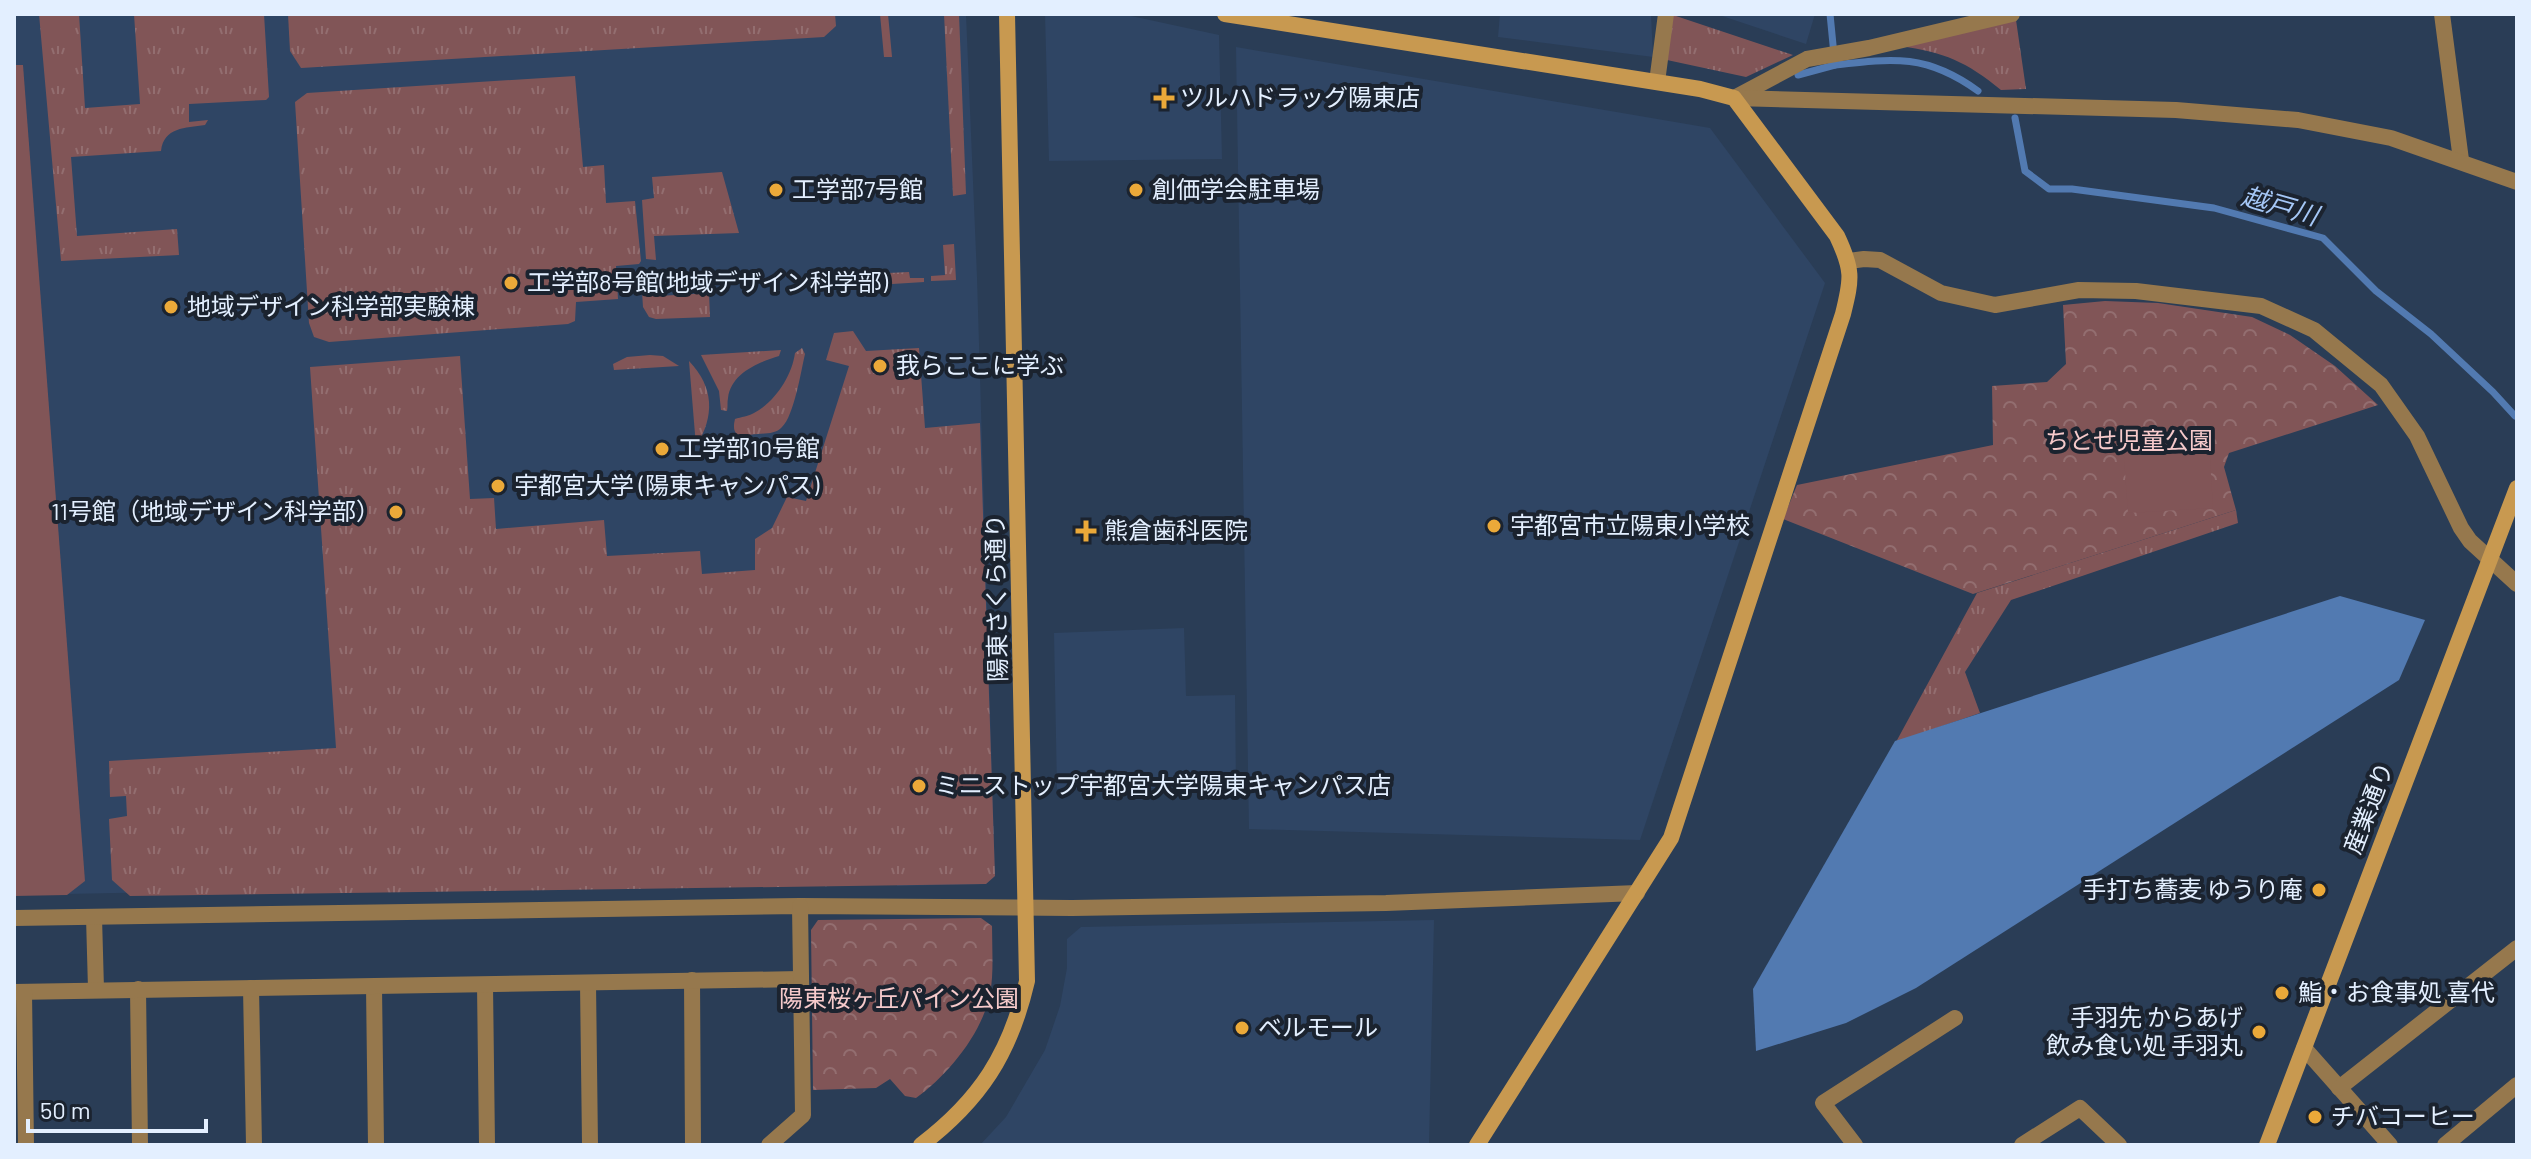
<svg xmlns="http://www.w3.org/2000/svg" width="2531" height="1159" font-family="Barlow,'Noto Sans JP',sans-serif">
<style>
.built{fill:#2f4564}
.grass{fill:url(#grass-tufts)}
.park{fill:url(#park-crowns)}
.garden{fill:#815557}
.water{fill:#527ab1}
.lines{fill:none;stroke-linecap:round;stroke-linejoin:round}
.stream{stroke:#527ab1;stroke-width:7}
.street{stroke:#96784d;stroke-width:16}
.secondary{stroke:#c89950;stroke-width:16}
.poi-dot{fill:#eba939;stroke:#1b232f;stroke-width:3}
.labels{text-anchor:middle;stroke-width:8;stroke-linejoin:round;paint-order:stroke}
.poi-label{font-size:24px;fill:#e3efff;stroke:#1b232f;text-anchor:start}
.park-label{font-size:24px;fill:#f6cacb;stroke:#1b232f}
.street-label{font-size:24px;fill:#e3efff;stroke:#1b232f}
.water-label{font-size:26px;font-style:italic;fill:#a5c7f6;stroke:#1b232f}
</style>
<defs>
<pattern id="grass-tufts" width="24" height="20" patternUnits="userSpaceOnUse" patternTransform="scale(2)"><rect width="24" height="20" fill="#815557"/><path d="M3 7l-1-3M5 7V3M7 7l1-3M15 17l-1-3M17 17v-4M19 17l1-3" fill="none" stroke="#936e70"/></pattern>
<pattern id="park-crowns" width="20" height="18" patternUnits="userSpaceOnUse" patternTransform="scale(2)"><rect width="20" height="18" fill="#815557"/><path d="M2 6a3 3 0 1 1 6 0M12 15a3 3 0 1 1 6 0" fill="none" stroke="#936e70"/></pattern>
</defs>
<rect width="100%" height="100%" fill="#2a3d56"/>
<g class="built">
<polygon points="14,14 966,14 977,277 995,876 986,884 897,886 897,878 14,895"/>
<polygon points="1045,14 1122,14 1219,35 1222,159 1049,161"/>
<polygon points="1500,14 1651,14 1653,57 1498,37"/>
<polygon points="1716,14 1815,14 1806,44"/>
<polygon points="1236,47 1710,128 1825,283 1640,840 1249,829"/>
<polygon points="1184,628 1186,696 1235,695 1236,787 1057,789 1054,633"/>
<polygon points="1434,920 1429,1145 980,1145 1006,1117 1045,1050 1060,1006 1067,968 1067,939 1081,927"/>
</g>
<g class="grass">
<path d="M 39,14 L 79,14 L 85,108 L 140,104 L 134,14 L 264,14 L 269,97 L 266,100 L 189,104 L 189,122 L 208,120 L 205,125 C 185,128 164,127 161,151 L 71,157 L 77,236 L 177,229 L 179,255 L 61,261 Z"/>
<polygon points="288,14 835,14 836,26 824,37 301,68 290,51"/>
<polygon points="880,14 888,14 892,57 884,57"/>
<polygon points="944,14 959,14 966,194 953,196"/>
<polygon points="1670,14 1793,55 1746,77 1667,60"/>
<path d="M 2016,20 L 2026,89 L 2001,90 C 1967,62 1944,52 1900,46 Z"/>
<polygon points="575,76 583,167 604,165 606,203 635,201 641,261 639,264 616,266 618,299 576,302 575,321 568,324 329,342 314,337 309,323 295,102 307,93"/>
<polygon points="722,172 739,233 654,236 656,260 646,259 642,200 654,198 652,177"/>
<polygon points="954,244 956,280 931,281 931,276 945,275 943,245"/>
<polygon points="887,270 888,273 909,272 910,278 924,278 924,282 876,285 875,271"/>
<polygon points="657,274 659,296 709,293 710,317 656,319 649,317 643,307 641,276"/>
<polygon points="853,331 866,351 919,348 925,428 980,423 995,876 986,884 130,896 112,880 109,819 127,816 126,796 110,797 109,761 336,748 310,367 460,356 470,499 494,498 496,529 604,520 607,556 700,551 702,574 755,570 755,539 772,528 787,497 806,501 849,366 826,360 834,333"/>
<path d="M 802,348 L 805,354 C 801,371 794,416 782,427 C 776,434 767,433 758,434 C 744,435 730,440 735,419 C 741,417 749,416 754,413 C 775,402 792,376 795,353 Z"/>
<path d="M 781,350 L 779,356 C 759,362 731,373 728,398 C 727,402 728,407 727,411 L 721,410 L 719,391 L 701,355 Z"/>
<polygon points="650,355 663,356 679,366 614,370 613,364 627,357"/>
<path d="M 689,361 C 714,387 715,416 696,446 Z"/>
<polygon points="2236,510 2238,523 2011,600 1965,672 1980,713 1896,742 1977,593"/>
</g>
<g class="park">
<polygon points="2105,301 2158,303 2252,317 2290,335 2335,366 2378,405 2229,453 2224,467 2236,510 1973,594 1783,519 1797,485 1993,445 1992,386 2047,382 2066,364 2063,305"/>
<path d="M 981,918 L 992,926 C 992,949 994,972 990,994 C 982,1034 947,1076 916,1098 L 905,1096 L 890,1079 L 876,1088 L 813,1090 L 811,930 L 818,920 Z"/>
</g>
<g class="garden">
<polygon points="14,65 23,65 85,881 67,895 14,896"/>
<polygon points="2209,442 2213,508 2128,513 2123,443"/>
</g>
<polygon class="water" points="2340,596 2425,620 2399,680 1916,988 1846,1023 1756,1051 1753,989 1895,741"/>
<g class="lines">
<g class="stream">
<path d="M 1830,14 L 1835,65 C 1894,58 1927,54 1978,91"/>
<polyline points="1798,75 1835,65"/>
<polyline points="2015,118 2025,171 2049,189 2072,189 2214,208 2323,238 2376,291 2431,334 2493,392 2515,416"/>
</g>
<g class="street">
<polyline points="2442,14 2461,160"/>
<polyline points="1657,82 1666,14"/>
<polyline points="1736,97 1807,59 1869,48 2012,14"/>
<polyline points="1734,98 2176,110 2298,120 2391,138 2517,182"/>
<polyline points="1849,261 1864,259 1880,260 1941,293 1995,305 2079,290 2136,291 2261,306 2314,330 2381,385 2417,436 2461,528 2470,541 2517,584"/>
<polyline points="94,917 96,989"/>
<polyline points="14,918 800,906 1072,908 1386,903 1637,893"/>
<polyline points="692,980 693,1145"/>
<polyline points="588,983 590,1145"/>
<polyline points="485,985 487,1145"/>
<polyline points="374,987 376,1145"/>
<polyline points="251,988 254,1145"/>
<polyline points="138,989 140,1145"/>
<polyline points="14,992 800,979"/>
<polyline points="24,992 26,1145"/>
<polyline points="2304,1048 2390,1145"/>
<polyline points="2339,1088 2517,948"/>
<polyline points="769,1145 803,1115 800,906"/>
<polyline points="1855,1145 1823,1103 1955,1018"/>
<polyline points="2022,1145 2080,1108 2119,1145"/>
<polyline points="2445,1145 2517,1085"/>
</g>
<g class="secondary">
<path d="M 1225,14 L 1700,89 L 1734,98 L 1837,236 C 1853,270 1852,278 1843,314 L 1671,838 L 1477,1145"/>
<path d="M 921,1145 C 980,1100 1010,1054 1027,981 L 1007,14"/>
<polyline points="2267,1145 2517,488"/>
</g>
</g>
<g class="poi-dot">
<path d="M1160 86h8v8h8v8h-8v8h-8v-8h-8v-8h8z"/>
<circle cx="776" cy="190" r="8"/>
<circle cx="1136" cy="190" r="8"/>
<circle cx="511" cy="283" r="8"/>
<circle cx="171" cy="307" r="8"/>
<circle cx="880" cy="366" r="8"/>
<circle cx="662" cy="449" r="8"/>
<circle cx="498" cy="486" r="8"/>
<circle cx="396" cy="512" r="8"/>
<circle cx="1494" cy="526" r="8"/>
<path d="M1082 519h8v8h8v8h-8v8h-8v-8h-8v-8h8z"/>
<circle cx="919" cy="786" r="8"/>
<circle cx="2319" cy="890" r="8"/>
<circle cx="2282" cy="993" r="8"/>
<circle cx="1242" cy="1028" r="8"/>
<circle cx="2259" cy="1032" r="8"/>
<circle cx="2315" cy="1117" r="8"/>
</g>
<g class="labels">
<g class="poi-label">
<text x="1180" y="106">ツルハドラッグ陽東店</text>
<text x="792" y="198">工学部7号館</text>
<text x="1152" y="198">創価学会駐車場</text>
<text x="527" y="291">工学部8号館(地域デザイン科学部)</text>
<text x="187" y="315">地域デザイン科学部実験棟</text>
<text x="896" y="374">我らここに学ぶ</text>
<text x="678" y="457">工学部10号館</text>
<text x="514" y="494">宇都宮大学 (陽東キャンパス)</text>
<text x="380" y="520" text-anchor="end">11号館（地域デザイン科学部）</text>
<text x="1510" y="534">宇都宮市立陽東小学校</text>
<text x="1104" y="539">熊倉歯科医院</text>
<text x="935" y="794">ミニストップ宇都宮大学陽東キャンパス店</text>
<text x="2303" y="898" text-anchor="end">手打ち蕎麦 ゆうり庵</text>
<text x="2298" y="1001">鮨・お食事処 喜代</text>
<text x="2243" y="1026" text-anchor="end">手羽先 からあげ<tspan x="2243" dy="28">飲み食い処 手羽丸</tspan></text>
<text x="1258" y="1036">ベルモール</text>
<text x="2331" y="1125">チバコーヒー</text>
</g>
<g class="park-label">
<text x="2129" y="449">ちとせ児童公園</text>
<text x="899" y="1007">陽東桜ヶ丘パイン公園</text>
</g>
<g class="street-label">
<text transform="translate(997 598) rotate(-91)" y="8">陽東さくら通り</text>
<text transform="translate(2369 808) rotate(-69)" y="8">産業通り</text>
</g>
<g class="water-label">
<text transform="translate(2280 206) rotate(16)" y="9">越戸川</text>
</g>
</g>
<rect width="2531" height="1159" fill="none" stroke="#e3efff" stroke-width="32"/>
<path d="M28 1119v12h178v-12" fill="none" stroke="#e3efff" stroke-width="4"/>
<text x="40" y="1119" font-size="24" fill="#e3efff" stroke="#1b232f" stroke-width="6" paint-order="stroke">50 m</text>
</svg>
